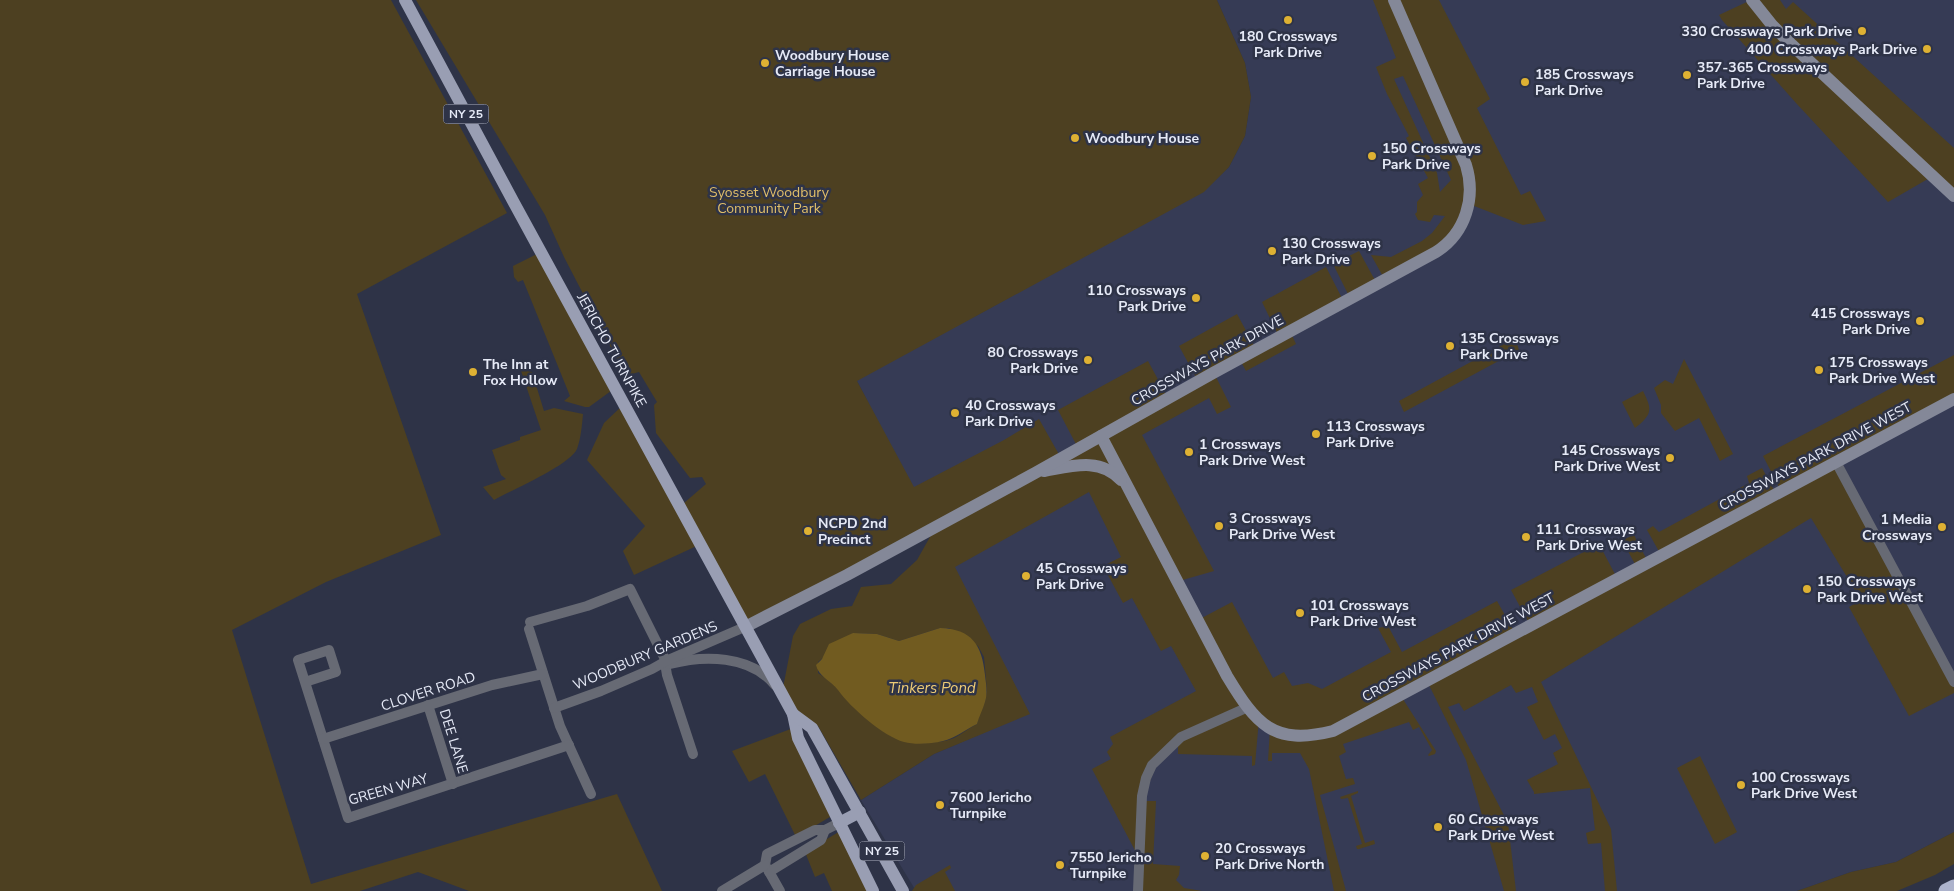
<svg xmlns="http://www.w3.org/2000/svg" width="1954" height="891" font-family="'Nunito Sans',sans-serif">
<style>
.built{fill:#363b55}
.green{fill:#4d4021;fill-rule:evenodd}
.water{fill:#715b20}
.lines{fill:none;stroke-linecap:round;stroke-linejoin:round}
.street{stroke:#676a74;stroke-width:10}
.secondary{stroke:#848898;stroke-width:12}
.primary{stroke:#999eb3;stroke-width:12}
.highway{stroke:#adb3cc;stroke-width:15}
.poi-dot{fill:#deb133;stroke:#2e3347;stroke-width:2}
.labels{text-anchor:middle;stroke-width:5;stroke-linejoin:round;paint-order:stroke}
.shield{fill:#2e3347;stroke:#afb3c2;stroke-width:1}
.shield-label{font-size:12px;font-weight:bold;fill:#e6eaf7}
.poi-label{font-size:14px;font-weight:bold;fill:#e6eaf7;stroke:#2e3347;text-anchor:start}
.park-label{font-size:14px;fill:#e0be69;stroke:#2e3347}
.street-label{font-size:14px;fill:#e6eaf7;stroke:#2e3347}
.water-label{font-size:15px;font-style:italic;fill:#edcb76;stroke:#2e3347}
</style>
<rect width="100%" height="100%" fill="#2e3347"/>
<polygon class="built" points="1217,0 1954,0 1954,832 1896,862 1851,872 1797,891 916,891 861,800 934,754 1029,713 856,379 983,312 1207,188 1229,167 1245,136 1251,97 1245,63"/>
<g class="green">
<polygon points="0,0 391,0 507,213 357,294 441,535 326,582 232,630 311,884 617,794 662,891 469,891 418,872 360,891 0,891"/>
<path d="M 416,0 L 1217,0 L 1245,63 L 1251,97 L 1245,136 L 1229,167 L 1204,192 L 857,381 L 914,487 L 1004,440 L 1039,419 L 1061,458 L 1078,448 L 1058,410 L 1148,361 L 1168,398 L 1198,381 L 1179,346 L 1237,314 L 1256,349 L 1279,337 L 1262,302 L 1326,267 L 1344,302 L 1290,331 L 1296,344 L 1246,371 L 1239,358 L 1214,373 L 1231,407 L 1217,414 L 1209,398 L 1142,435 L 1214,571 L 1179,581 L 1198,620 L 1232,602 L 1273,678 L 1284,672 L 1292,686 L 1308,683 L 1322,689 L 1391,652 L 1378,628 L 1388,626 L 1402,652 L 1497,601 L 1515,633 L 1530,625 L 1511,590 L 1599,544 L 1617,578 L 1637,568 L 1622,540 L 1634,535 L 1648,562 L 1661,555 L 1647,530 L 1653,526 L 1659,532 L 1749,483 L 1747,476 L 1762,468 L 1774,490 L 1779,487 L 1763,456 L 1954,355 L 1954,399 L 1836,462 L 1954,687 L 1954,693 L 1909,716 L 1849,607 L 1861,600 L 1811,518 L 1541,682 L 1611,829 L 1617,891 L 1605,891 L 1601,843 L 1588,844 L 1586,833 L 1595,830 L 1590,788 L 1534,794 L 1534,792 L 1527,780 L 1558,764 L 1553,753 L 1562,748 L 1555,734 L 1544,740 L 1527,707 L 1538,702 L 1532,687 L 1516,693 L 1511,685 L 1464,711 L 1459,703 L 1448,707 L 1508,823 L 1516,891 L 1504,891 L 1466,760 L 1427,681 L 1401,696 L 1436,751 L 1435,754 L 1429,756 L 1428,755 L 1432,750 L 1419,727 L 1413,730 L 1409,722 L 1343,744 L 1346,752 L 1339,756 L 1346,779 L 1353,778 L 1355,784 L 1320,795 L 1346,891 L 1334,891 L 1309,769 L 1300,753 L 1272,753 L 1272,761 L 1268,761 L 1270,728 L 1259,719 L 1255,765 L 1252,766 L 1252,756 L 1178,754 L 1178,740 L 1160,756 L 1142,801 L 1156,801 L 1153,864 L 1180,866 L 1179,875 L 1176,880 L 1184,888 L 1202,891 L 1137,891 L 1139,858 L 1092,769 L 1111,759 L 1107,752 L 1113,744 L 1110,737 L 1196,691 L 1171,646 L 1161,651 L 1132,598 L 1123,603 L 1103,566 L 1121,557 L 1089,492 L 955,567 L 1030,714 L 934,754 L 861,800 L 818,726 L 793,714 L 782,693 L 793,636 L 800,624 L 831,609 L 852,606 L 861,587 L 891,584 L 917,560 L 935,528 L 747,622 L 684,503 L 706,484 L 702,477 L 690,478 L 656,433 L 654,405 L 657,402 L 639,372 L 628,375 L 619,363 L 564,257 L 545,215 ZM 940,628 L 949,628 L 978,646 L 984,657 L 987,691 L 985,702 L 980,711 L 977,724 C 969,728 962,734 954,738 C 945,742 937,742 928,743 C 875,747 856,697 818,673 L 818,662 L 853,633 L 877,634 L 899,641 Z"/>
<path d="M 1373,0 L 1439,0 L 1490,99 L 1477,108 L 1521,195 L 1530,191 L 1546,221 L 1523,225 L 1469,204 L 1452,238 L 1385,280 L 1371,255 L 1391,257 L 1422,241 L 1432,233 L 1445,216 L 1434,215 L 1430,222 L 1418,220 L 1415,214 L 1417,212 L 1417,202 L 1423,195 L 1418,184 L 1428,178 L 1406,138 L 1409,136 L 1387,94 L 1376,67 L 1396,58 ZM 1403,76 L 1451,180 L 1440,192 L 1437,173 L 1394,79 Z"/>
<polygon points="1751,0 1780,0 1786,9 1793,2 1954,148 1954,196 1933,176 1888,202 1796,103 1722,20 1719,15"/>
<polygon points="1359,251 1377,284 1350,298 1333,264"/>
<polygon points="541,252 615,388 589,407 585,407 564,401 570,396 523,280 518,282 514,277 513,266"/>
<polygon points="1515,338 1519,350 1404,412 1399,401"/>
<polygon points="1684,359 1733,454 1720,461 1699,418 1675,431 1661,413 1661,405 1654,388 1665,380 1673,384"/>
<path d="M 520,368 L 532,372 L 544,411 L 554,408 L 583,414 C 582,425 581,438 577,449 C 570,465 512,490 494,500 L 483,487 L 506,479 L 501,475 L 492,450 L 520,440 L 520,437 L 541,430 Z"/>
<path d="M 1643,391 C 1652,409 1653,414 1635,428 L 1622,402 Z"/>
<polygon points="623,405 701,544 634,575 623,551 645,526 587,460 604,423"/>
<polygon points="796,727 835,814 796,837 765,774 749,782 732,751"/>
<polygon points="1700,756 1737,832 1715,844 1677,768"/>
<polygon points="1358,791 1358,793 1351,796 1365,843 1374,840 1375,844 1359,849 1357,849 1356,846 1362,844 1348,798 1341,799 1340,797"/>
<polygon points="842,830 873,891 832,891 824,873 815,877 805,852"/>
<polygon points="1954,832 1954,864 1935,875 1897,891 1797,891 1851,872 1896,862"/>
<polygon points="950,865 951,868 945,872 955,891 912,891 916,885"/>
</g>
<path class="water" d="M 940,628 C 972,629 982,645 985,675 C 986,684 988,693 985,702 C 983,709 979,716 977,724 C 965,730 955,738 943,741 C 931,744 915,745 904,742 C 883,736 851,708 838,690 C 831,681 818,676 816,665 L 822,659 L 829,644 L 853,633 L 877,634 L 899,641 Z"/>
<g class="lines">
<g class="street">
<polyline points="1836,462 1954,682"/>
<polyline points="530,622 587,606 630,589 664,657 667,675 693,754"/>
<polyline points="529,629 560,726 591,794"/>
<path d="M 670,664 C 704,655 750,655 775,685"/>
<polyline points="305,682 336,672 329,650 298,660 348,818 569,745"/>
<polyline points="428,705 453,784"/>
<polyline points="554,708 601,691 652,669 668,660 747,626"/>
<polyline points="323,739 492,685 543,674"/>
<polyline points="765,865 767,854 815,830 825,830 839,823"/>
<polyline points="767,868 780,891"/>
<polyline points="769,872 821,840 825,830"/>
<polyline points="722,891 765,865"/>
<polyline points="1138,891 1142,796 1146,778 1152,765 1181,737 1246,708"/>
</g>
<g class="secondary">
<polyline points="1752,0 1772,25 1792,45 1954,196"/>
<path d="M 1101,436 L 1227,676 C 1256,724 1273,746 1333,731 L 1954,399"/>
<path d="M 1044,471 C 1072,466 1100,457 1121,480"/>
<path d="M 747,626 L 847,575 L 1035,473 L 1213,373 L 1436,252 C 1466,233 1476,197 1466,165 L 1394,0"/>
</g>
<g class="primary">
<polyline points="405,0 513,201 793,714 798,738 873,891"/>
<polyline points="793,714 812,728 903,891"/>
<polyline points="839,823 860,812"/>
</g>
<polyline class="highway" points="1946,891 1954,887"/>
</g>
<g class="poi-dot">
<circle cx="1288" cy="20" r="5"/>
<circle cx="1862" cy="31" r="5"/>
<circle cx="1927" cy="49" r="5"/>
<circle cx="765" cy="63" r="5"/>
<circle cx="1687" cy="75" r="5"/>
<circle cx="1525" cy="82" r="5"/>
<circle cx="1075" cy="138" r="5"/>
<circle cx="1372" cy="156" r="5"/>
<circle cx="1272" cy="251" r="5"/>
<circle cx="1196" cy="298" r="5"/>
<circle cx="1920" cy="321" r="5"/>
<circle cx="1450" cy="346" r="5"/>
<circle cx="1088" cy="360" r="5"/>
<circle cx="1819" cy="370" r="5"/>
<circle cx="473" cy="372" r="5"/>
<circle cx="955" cy="413" r="5"/>
<circle cx="1316" cy="434" r="5"/>
<circle cx="1189" cy="452" r="5"/>
<circle cx="1670" cy="458" r="5"/>
<circle cx="1219" cy="526" r="5"/>
<circle cx="1942" cy="527" r="5"/>
<circle cx="808" cy="531" r="5"/>
<circle cx="1526" cy="537" r="5"/>
<circle cx="1026" cy="576" r="5"/>
<circle cx="1807" cy="589" r="5"/>
<circle cx="1300" cy="613" r="5"/>
<circle cx="1741" cy="785" r="5"/>
<circle cx="940" cy="805" r="5"/>
<circle cx="1438" cy="827" r="5"/>
<circle cx="1205" cy="856" r="5"/>
<circle cx="1060" cy="865" r="5"/>
</g>
<g class="labels">
<g class="shield">
<rect x="443.5" y="104.5" width="45" height="19" rx="4"/>
<rect x="859.5" y="841.5" width="45" height="19" rx="4"/>
</g>
<g class="shield-label">
<text x="466" y="118">NY 25</text>
<text x="882" y="855">NY 25</text>
</g>
<g class="poi-label">
<text x="1852" y="36" text-anchor="end">330 Crossways Park Drive</text>
<text x="1288" y="41" text-anchor="middle">180 Crossways<tspan x="1288" dy="16">Park Drive</tspan></text>
<text x="1917" y="54" text-anchor="end">400 Crossways Park Drive</text>
<text x="775" y="60">Woodbury House<tspan x="775" dy="16">Carriage House</tspan></text>
<text x="1697" y="72">357-365 Crossways<tspan x="1697" dy="16">Park Drive</tspan></text>
<text x="1535" y="79">185 Crossways<tspan x="1535" dy="16">Park Drive</tspan></text>
<text x="1085" y="143">Woodbury House</text>
<text x="1382" y="153">150 Crossways<tspan x="1382" dy="16">Park Drive</tspan></text>
<text x="1282" y="248">130 Crossways<tspan x="1282" dy="16">Park Drive</tspan></text>
<text x="1186" y="295" text-anchor="end">110 Crossways<tspan x="1186" dy="16">Park Drive</tspan></text>
<text x="1910" y="318" text-anchor="end">415 Crossways<tspan x="1910" dy="16">Park Drive</tspan></text>
<text x="1460" y="343">135 Crossways<tspan x="1460" dy="16">Park Drive</tspan></text>
<text x="1078" y="357" text-anchor="end">80 Crossways<tspan x="1078" dy="16">Park Drive</tspan></text>
<text x="1829" y="367">175 Crossways<tspan x="1829" dy="16">Park Drive West</tspan></text>
<text x="483" y="369">The Inn at<tspan x="483" dy="16">Fox Hollow</tspan></text>
<text x="965" y="410">40 Crossways<tspan x="965" dy="16">Park Drive</tspan></text>
<text x="1326" y="431">113 Crossways<tspan x="1326" dy="16">Park Drive</tspan></text>
<text x="1199" y="449">1 Crossways<tspan x="1199" dy="16">Park Drive West</tspan></text>
<text x="1660" y="455" text-anchor="end">145 Crossways<tspan x="1660" dy="16">Park Drive West</tspan></text>
<text x="1229" y="523">3 Crossways<tspan x="1229" dy="16">Park Drive West</tspan></text>
<text x="1932" y="524" text-anchor="end">1 Media<tspan x="1932" dy="16">Crossways</tspan></text>
<text x="818" y="528">NCPD 2nd<tspan x="818" dy="16">Precinct</tspan></text>
<text x="1536" y="534">111 Crossways<tspan x="1536" dy="16">Park Drive West</tspan></text>
<text x="1036" y="573">45 Crossways<tspan x="1036" dy="16">Park Drive</tspan></text>
<text x="1817" y="586">150 Crossways<tspan x="1817" dy="16">Park Drive West</tspan></text>
<text x="1310" y="610">101 Crossways<tspan x="1310" dy="16">Park Drive West</tspan></text>
<text x="1751" y="782">100 Crossways<tspan x="1751" dy="16">Park Drive West</tspan></text>
<text x="950" y="802">7600 Jericho<tspan x="950" dy="16">Turnpike</tspan></text>
<text x="1448" y="824">60 Crossways<tspan x="1448" dy="16">Park Drive West</tspan></text>
<text x="1215" y="853">20 Crossways<tspan x="1215" dy="16">Park Drive North</tspan></text>
<text x="1070" y="862">7550 Jericho<tspan x="1070" dy="16">Turnpike</tspan></text>
</g>
<g class="park-label">
<text x="769" y="197">Syosset Woodbury<tspan x="769" dy="16">Community Park</tspan></text>
</g>
<g class="street-label">
<text transform="translate(612 350) rotate(61)" y="5">JERICHO TURNPIKE</text>
<text transform="translate(1207 360) rotate(-29)" y="5">CROSSWAYS PARK DRIVE</text>
<text transform="translate(1815 456) rotate(-28)" y="5">CROSSWAYS PARK DRIVE WEST</text>
<text transform="translate(1458 647) rotate(-28)" y="5">CROSSWAYS PARK DRIVE WEST</text>
<text transform="translate(645 655) rotate(-23)" y="5">WOODBURY GARDENS</text>
<text transform="translate(428 691) rotate(-18)" y="5">CLOVER ROAD</text>
<text transform="translate(454 741) rotate(73)" y="5">DEE LANE</text>
<text transform="translate(388 789) rotate(-16)" y="5">GREEN WAY</text>
</g>
<g class="water-label">
<text x="932" y="693">Tinkers Pond</text>
</g>
</g>
</svg>
